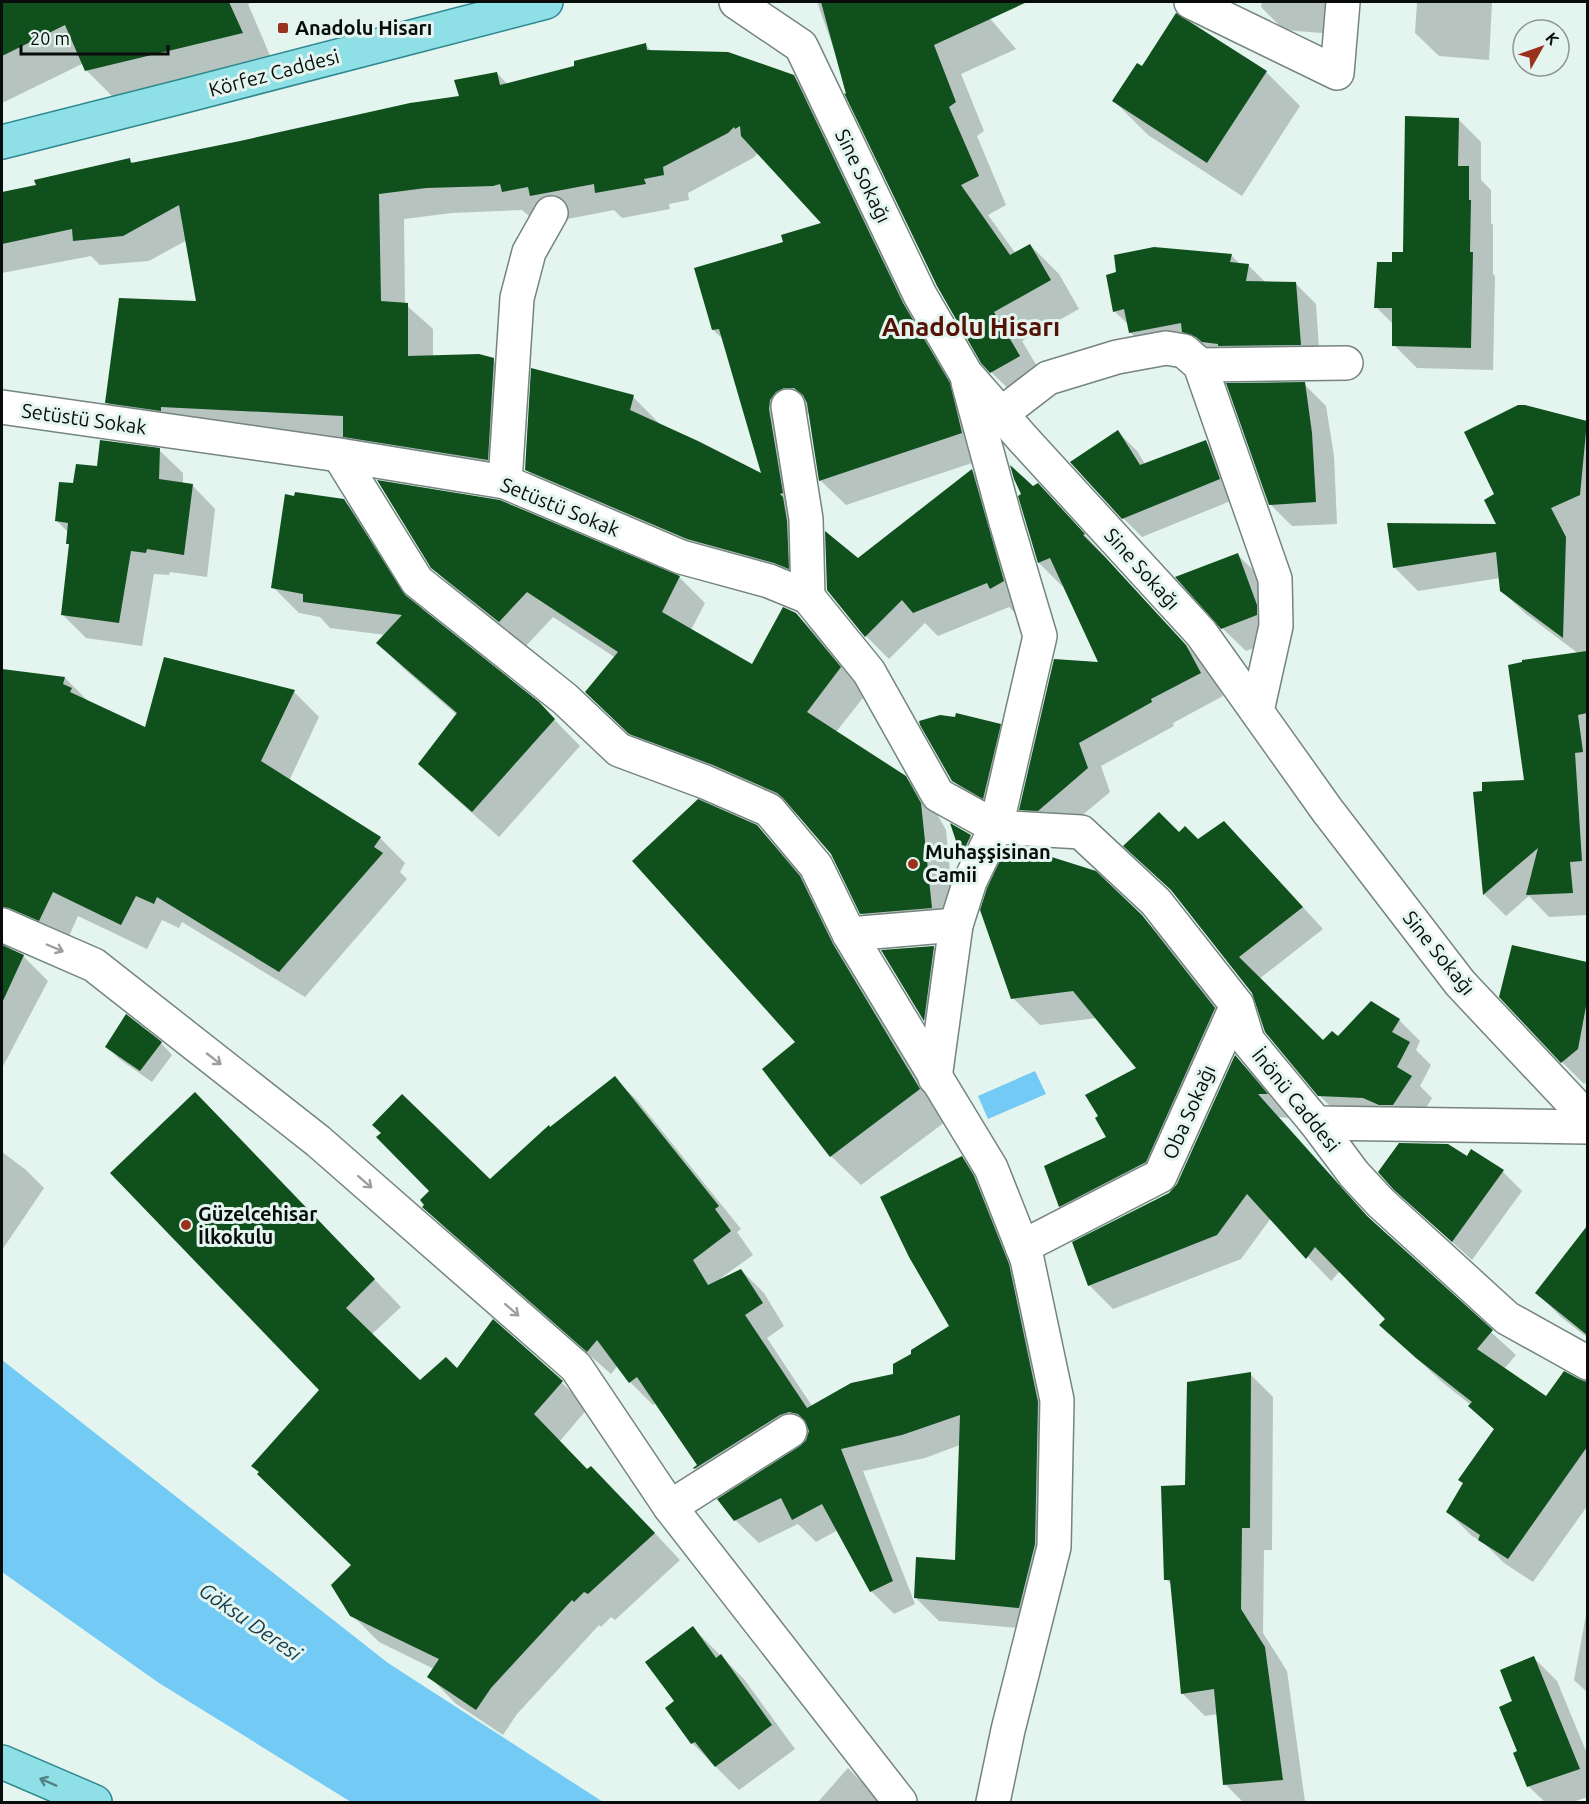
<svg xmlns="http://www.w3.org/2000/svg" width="1589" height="1804" font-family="Ubuntu,sans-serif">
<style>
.water{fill:#72caf5}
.shadow{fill:#0003}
.building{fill:#10501d}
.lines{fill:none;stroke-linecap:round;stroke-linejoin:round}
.street-casing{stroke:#758480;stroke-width:36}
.secondary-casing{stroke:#758480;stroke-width:36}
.primary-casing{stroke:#2e888f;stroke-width:36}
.street{stroke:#fff;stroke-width:33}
.secondary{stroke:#fff;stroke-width:33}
.primary{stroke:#8ee0e6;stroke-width:33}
.oneway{stroke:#9c9e9e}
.oneway2{stroke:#528184}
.poi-dot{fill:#9a311c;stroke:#e4f4ef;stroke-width:2}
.labels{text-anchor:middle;stroke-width:6;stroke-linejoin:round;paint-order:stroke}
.poi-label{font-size:20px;font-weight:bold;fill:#080d0c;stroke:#e4f4ef;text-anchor:start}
.street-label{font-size:20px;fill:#080d0c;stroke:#e4f4ef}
.water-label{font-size:21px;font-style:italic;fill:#143b4d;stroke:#e4f4ef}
.district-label{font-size:26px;font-weight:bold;fill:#541105;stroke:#e4f4ef}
</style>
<rect width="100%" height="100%" fill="#e4f4ef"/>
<g class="water">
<polygon points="1035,1071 1046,1094 988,1119 978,1096"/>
<polygon points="2,1360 388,1663 603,1802 351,1802 159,1683 2,1572"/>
</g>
<g class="shadow">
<polygon points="2,2 254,2 248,4 274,65 119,103 87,71 84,63 2,103"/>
<polygon points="817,2 976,2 1016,49 961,74 984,131 977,136 1006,205 988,215 1016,254 1030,245 1059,274 1079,309 1022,341 1048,385 1020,400 991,372 851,97"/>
<polygon points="1262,2 1338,2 1335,34 1284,30 1261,7"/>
<polygon points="1417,2 1492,2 1489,60 1439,56 1415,33"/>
<polygon points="646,45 652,52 793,77 819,102 928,330 987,458 846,505 820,480 810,413 802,416 813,593 552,495 526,469 633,397 658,422 658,424 763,476 724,340 713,330 785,243 824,223 759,152 753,158 688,193 689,200 669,204 670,209 622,218 614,210 557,221 549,212 529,216 522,210 452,213 404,219 405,304 433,329 433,357 493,360 519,385 512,485 132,428 107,402 198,303 187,240 149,261 100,265 91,256 2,273 2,193 38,186 129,160 134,164 461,97 497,73 508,85 576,67"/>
<polygon points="1143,68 1266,72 1300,106 1242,196 1148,135 1114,101"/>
<polygon points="1458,119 1481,142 1481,180 1491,190 1491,223 1493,225 1493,274 1495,276 1493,370 1417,368 1394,345 1394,325 1376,307 1394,264 1404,253"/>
<polygon points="1231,255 1241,265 1248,265 1266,283 1296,284 1316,304 1320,364 1150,352 1130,332 1129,325 1114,311"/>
<polygon points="1304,384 1326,406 1334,456 1337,524 1292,526 1270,504"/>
<polygon points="1525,406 1588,423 1588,915 1549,917 1529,896 1506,916 1484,894 1526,781 1579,654 1526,614 1502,591 1500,578 1418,591 1394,567 1498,526 1496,494"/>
<polygon points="1118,432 1137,451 1145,464 1206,442 1225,461 1238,498 1142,537 1123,518"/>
<polygon points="159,450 183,473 183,484 192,485 215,509 207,577 170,572 169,575 154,574 142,646 86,638 62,614 70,545 68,543 69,533 57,521 74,485 98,468"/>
<polygon points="972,471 995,494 1027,605 1014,612 1009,607 938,636 925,623 889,659 866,636 858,560"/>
<polygon points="1032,488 1061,508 1106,558 1105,558 1209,670 1223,696 1173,723 1174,726 1101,766 1110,792 1061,833 1044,832 1021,809 1100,664 1064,585 1062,586 1039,563 1020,496"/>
<polygon points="343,500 370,527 424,612 538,703 580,746 499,837 446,790 420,764 457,715 404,669 378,643 386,635 330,628 320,617 299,613 273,587"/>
<polygon points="499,502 679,577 705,603 691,630 752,666 796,614 822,640 866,694 836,732 905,777 931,803 946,830 956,933 887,939 861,913 832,853 801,816 739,790 656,759 612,717 616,658 553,617 525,647 459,594 432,567"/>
<polygon points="1238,555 1261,578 1280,638 1246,651 1222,628"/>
<polygon points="2,671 65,678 89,702 146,729 294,692 319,717 289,781 380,838 405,863 400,872 407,879 305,997 182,922 179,928 162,920 147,949 78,916 65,945 10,943 9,950 23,956 48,981 2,1068"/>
<polygon points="956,719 1000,725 1023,748 1006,820 976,804 953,780"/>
<polygon points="952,826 970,836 1000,866 1141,916 1169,943 1241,1036 1172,1189 1087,1233 1060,1206 1108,1138 1138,1069 1097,1018 1040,1025 1013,998 991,884 963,855"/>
<polygon points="757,827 787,857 830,908 949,1119 861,1185 831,1156 798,1042"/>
<polygon points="1179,834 1197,840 1246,845 1323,929 1259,979 1324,1042 1399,1020 1420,1041 1416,1050 1431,1065 1420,1086 1432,1098 1415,1126 1341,1117 1319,1095 1253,993"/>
<polygon points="1514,946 1588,963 1588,1081 1584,1084 1562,1062"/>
<polygon points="934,947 957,971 947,1042 925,1020 883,951"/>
<polygon points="161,1043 172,1055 152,1082 118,1058 107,1046"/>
<polygon points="1236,1057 1259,1081 1289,1118 1279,1117 1380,1230 1516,1355 1504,1369 1546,1399 1578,1381 1588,1383 1588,1505 1533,1582 1504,1563 1485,1544 1472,1536 1448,1512 1495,1430 1470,1406 1471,1405 1442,1382 1381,1325 1387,1319 1340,1271 1331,1281 1271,1218 1241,1259 1113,1309 1089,1285 1178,1185"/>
<polygon points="614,1078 637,1100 741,1229 737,1232 753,1255 721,1278 722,1280 741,1270 764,1293 784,1326 767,1338 812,1406 895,1375 913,1355 951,1326 961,1157 984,1180 997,1201 1061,1426 1042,1630 939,1621 916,1598 957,1561 960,1445 925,1458 863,1471 915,1604 894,1614 871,1591 838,1530 816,1542 798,1524 759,1543 735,1520 801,1448 809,1436 804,1437 718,1491 695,1468 699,1465 656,1403 653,1405 630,1382 618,1365 611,1374 447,1230 424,1207 490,1181 550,1129"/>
<polygon points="221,1120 401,1307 371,1335 420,1382 457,1370 561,1382 588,1408 560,1441 588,1471 618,1494 680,1560 615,1620 611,1617 601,1627 599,1625 517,1714 503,1735 455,1703 429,1676 434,1669 379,1642 352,1615 353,1566 321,1390"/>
<polygon points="2,1152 26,1170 44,1188 2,1250"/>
<polygon points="1467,1159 1503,1172 1522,1191 1472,1260 1416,1209"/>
<polygon points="1588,1239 1588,1338 1561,1317 1537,1293"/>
<polygon points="1250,1374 1273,1397 1272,1550 1264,1550 1263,1633 1287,1671 1305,1802 1243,1802 1225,1784 1218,1714 1205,1716 1182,1693 1172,1585 1166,1579 1187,1487"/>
<polygon points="1586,1615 1588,1616 1588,1693 1574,1680"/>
<polygon points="693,1628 744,1679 795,1749 739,1790 692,1743 667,1708 676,1701"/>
<polygon points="1534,1658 1557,1681 1588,1756 1588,1797 1572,1802 1545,1802 1528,1786 1519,1752 1514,1702"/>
<polygon points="848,1768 866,1786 879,1802 818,1802"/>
</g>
<g class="building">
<polygon points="2,2 229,2 243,33 85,71 65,25 2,56"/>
<polygon points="821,2 1027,2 934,45 956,102 949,107 979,176 961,185 1010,255 1030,244 1051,280 994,312 1020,356 990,373 981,363 937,286 844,93 846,94"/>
<polygon points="1176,13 1267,71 1207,163 1112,101 1137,63 1142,66"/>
<polygon points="646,43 647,50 728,52 794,75 903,303 950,383 962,433 819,481 807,403 803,395 794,388 784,388 776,392 770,400 769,409 783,493 780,494 783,497 787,521 789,569 774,563 687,539 525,470 531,368 634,395 630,410 698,441 761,473 719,329 712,330 694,268 783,242 781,235 821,223 741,136 740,126 735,129 734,127 728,133 663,167 664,175 644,179 646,184 595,193 594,184 530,196 528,187 502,192 500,184 493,186 426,188 379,194 381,301 408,303 408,356 479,354 494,358 488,460 343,437 343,416 161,407 161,411 105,403 119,298 196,301 179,205 123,236 73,241 72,229 2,244 2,192 36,185 34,180 130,158 131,163 240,141 410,103 459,96 454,80 497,72 500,85 574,66 574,61"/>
<polygon points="1405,116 1459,118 1458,166 1469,166 1469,200 1471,200 1470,252 1473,252 1471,348 1392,346 1392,308 1374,308 1377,262 1392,262 1392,252 1403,252"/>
<polygon points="1154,247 1232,254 1230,262 1249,264 1246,281 1296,282 1301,345 1218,346 1218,344 1202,342 1196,337 1182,332 1181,323 1129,333 1124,309 1113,312 1106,275 1116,272 1114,255"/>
<polygon points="1305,382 1312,433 1316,502 1269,505 1226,383"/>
<polygon points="1518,405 1525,405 1587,421 1580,495 1551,508 1566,537 1563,638 1500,591 1496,552 1393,568 1387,523 1496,524 1484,500 1494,494 1464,432"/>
<polygon points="1118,430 1140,465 1206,440 1220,479 1122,519 1070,462"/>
<polygon points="100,440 160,448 159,479 193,484 184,555 147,549 146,553 131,551 119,623 61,615 69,544 66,544 68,523 55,521 59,482 73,483 76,464 97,466"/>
<polygon points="1010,465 1033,486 1038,483 1085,534 1083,535 1106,558 1186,645 1201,673 1151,699 1152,702 1079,743 1088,768 1038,811 1019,810 1054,659 1098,662 1050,558 1038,563 1018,496 1021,494 1014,479"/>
<polygon points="972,469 1004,581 990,589 987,583 913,613 902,600 865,637 827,590 825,531 858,558"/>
<polygon points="377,480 500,500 680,576 662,612 752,664 783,607 796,613 841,667 807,712 906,776 921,803 932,908 860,914 831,854 783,798 777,793 713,765 629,734 585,692 618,652 527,592 499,622 431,568"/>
<polygon points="295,492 344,499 405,595 539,702 555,719 472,812 418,764 457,713 376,643 402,615 303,602 303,594 271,588 285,494 294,496"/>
<polygon points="1238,553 1257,605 1257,615 1221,629 1175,577"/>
<polygon points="1587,651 1587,713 1578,715 1583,752 1575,753 1582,861 1570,862 1573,893 1526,895 1538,848 1483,895 1473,792 1482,791 1482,782 1524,780 1508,665 1522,662 1522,660"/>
<polygon points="164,657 295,690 261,761 381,837 374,847 383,853 279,972 157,897 154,904 136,896 121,925 53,892 39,921 9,908 2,907 2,669 65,677 63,684 72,688 70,692 145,727"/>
<polygon points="956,713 1001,724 983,799 952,781 920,725 919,721 940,715 955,717"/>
<polygon points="698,799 757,825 800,876 833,944 920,1089 830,1157 762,1069 795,1042 632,861"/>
<polygon points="1159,812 1179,832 1185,826 1198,839 1224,821 1303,907 1239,957 1323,1040 1332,1031 1338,1036 1371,1001 1400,1019 1392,1032 1410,1042 1397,1067 1412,1076 1393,1105 1379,1105 1363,1098 1318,1096 1265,1032 1252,993 1171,890 1123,846"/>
<polygon points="950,823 971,835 961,856"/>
<polygon points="1007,846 1020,847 1096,871 1142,915 1215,1008 1146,1162 1059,1207 1044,1166 1106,1137 1095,1118 1098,1116 1085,1095 1136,1068 1073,991 1011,999 980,910 987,888"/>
<polygon points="2,945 24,955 2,1003"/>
<polygon points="1512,945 1587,962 1587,1001 1578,1049 1561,1063 1499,997"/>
<polygon points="934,946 924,1021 881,950"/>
<polygon points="126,1014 162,1042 140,1071 105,1047"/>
<polygon points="1235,1055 1268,1094 1258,1094 1367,1216 1493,1330 1477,1349 1546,1396 1564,1371 1579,1379 1587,1382 1587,1447 1508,1559 1478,1540 1480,1535 1446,1512 1463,1483 1458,1480 1494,1429 1468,1406 1472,1402 1416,1358 1379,1325 1385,1319 1315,1247 1306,1259 1247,1194 1217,1235 1088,1286 1072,1242 1169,1193 1177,1184"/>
<polygon points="615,1076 719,1206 715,1209 731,1231 693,1260 708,1285 741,1269 763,1303 745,1315 807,1408 851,1383 893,1374 893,1364 911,1354 911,1350 949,1326 909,1257 880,1197 962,1156 974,1176 1009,1264 1038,1402 1035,1544 1019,1608 914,1598 916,1557 955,1560 960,1415 902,1435 841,1449 893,1581 870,1592 822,1504 792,1520 781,1498 734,1521 717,1499 800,1446 806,1440 809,1431 805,1421 798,1414 789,1412 780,1415 694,1469 693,1468 697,1465 637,1377 629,1383 597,1340 587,1352 422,1207 424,1205 420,1200 429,1191 376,1137 381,1133 372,1125 402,1094 490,1179 549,1125 550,1127"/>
<polygon points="195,1092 375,1279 346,1308 420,1380 446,1357 457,1368 493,1319 563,1381 534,1414 587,1469 591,1466 655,1533 588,1594 584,1592 574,1602 572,1600 491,1688 476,1710 427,1677 439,1659 350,1616 331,1585 351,1565 257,1474 259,1472 251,1466 319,1390 110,1173"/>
<polygon points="1399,1143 1448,1144 1467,1156 1471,1149 1504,1170 1452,1242 1394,1190 1378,1172"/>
<polygon points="1587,1226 1587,1335 1535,1293"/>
<polygon points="1251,1372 1250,1528 1242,1528 1241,1609 1265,1647 1283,1780 1223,1785 1214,1689 1181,1694 1170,1580 1164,1580 1161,1486 1185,1485 1187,1382"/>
<polygon points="693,1626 716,1658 721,1654 772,1725 715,1767 695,1742 691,1744 665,1708 674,1701 645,1662"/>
<polygon points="1534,1656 1580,1769 1527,1787 1513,1753 1517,1751 1499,1707 1512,1701 1500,1670"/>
</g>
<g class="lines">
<g class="street-casing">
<g id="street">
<polyline points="736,2 801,46 920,295 966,374 1024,440 1201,633 1327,810 1460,983 1588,1119"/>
<polyline points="1191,2 1337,73 1343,2"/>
<polyline points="1200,365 1346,363"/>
<polyline points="788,406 806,519 808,597"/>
<polyline points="1001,414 1048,378 1117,357 1166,348 1184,351 1200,365 1275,579 1276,626 1257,711"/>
<polyline points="339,455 417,581 565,699 619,750 705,782 769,810 816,866 849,934 991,1168 1027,1259 1057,1400 1054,1547 1008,1730 993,1802"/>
<polyline points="505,482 517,298 529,252 551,213"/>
<polyline points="2,925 94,965 318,1141 576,1367 670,1507 900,1802"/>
<polyline points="849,934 956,925"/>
<polyline points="935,1078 956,925 970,881 996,827 1040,636 1006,522 968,382"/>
<polyline points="1316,1123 1588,1127"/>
<polyline points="1022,1247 1160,1176 1237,1005"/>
<polyline points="670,1507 790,1431"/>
</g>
</g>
<g class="secondary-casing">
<polyline id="secondary" points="2,407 339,455 505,482 681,557 769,581 808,597 869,672 938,795 996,827 1081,832 1156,902 1237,1005 1248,1041 1316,1123 1354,1174 1381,1203 1507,1318 1588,1363"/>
</g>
<g class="primary-casing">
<g id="primary">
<polyline points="2,142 184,96 546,2"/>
<polyline points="2,1762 95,1802"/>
</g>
</g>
<use href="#street" class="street"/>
<use href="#secondary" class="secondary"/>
<use href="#primary" class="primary"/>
</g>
<defs><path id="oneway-shaft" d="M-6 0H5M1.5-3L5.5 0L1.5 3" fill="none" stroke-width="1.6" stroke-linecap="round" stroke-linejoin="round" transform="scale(1.5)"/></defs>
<g class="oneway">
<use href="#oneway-shaft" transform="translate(55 948) rotate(23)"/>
<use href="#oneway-shaft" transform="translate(214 1059) rotate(38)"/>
<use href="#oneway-shaft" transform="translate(365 1182) rotate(41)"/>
<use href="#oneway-shaft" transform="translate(512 1310) rotate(41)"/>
</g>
<use class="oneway2" href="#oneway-shaft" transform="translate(48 1782) rotate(-156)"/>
<g class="poi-dot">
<rect x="277" y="22" width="12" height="12" rx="3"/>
<circle cx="913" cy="864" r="6"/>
<circle cx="186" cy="1225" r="6"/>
</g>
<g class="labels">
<g class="poi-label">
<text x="295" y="35">Anadolu Hisarı</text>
<text x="925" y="859">Muhaşşisinan<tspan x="925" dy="23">Camii</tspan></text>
<text x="198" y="1221">Güzelcehisar<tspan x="198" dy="23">İlkokulu</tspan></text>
</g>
<g class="street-label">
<text transform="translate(274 73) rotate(-15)" y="7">Körfez Caddesi</text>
<text transform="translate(863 176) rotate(64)" y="7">Sine Sokağı</text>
<text transform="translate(84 419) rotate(8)" y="7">Setüstü Sokak</text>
<text transform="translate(560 507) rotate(22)" y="7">Setüstü Sokak</text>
<text transform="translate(1142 569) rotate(48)" y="7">Sine Sokağı</text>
<text transform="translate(1439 953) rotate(51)" y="7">Sine Sokağı</text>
<text transform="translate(1296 1100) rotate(51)" y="7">İnönü Caddesi</text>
<text transform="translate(1189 1112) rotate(-66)" y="7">Oba Sokağı</text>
</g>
<g class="water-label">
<text transform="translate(250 1622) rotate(35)" y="7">Göksu Deresi</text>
</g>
<g class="district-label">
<text x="971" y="336">Anadolu Hisarı</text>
</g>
</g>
<rect width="1589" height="1804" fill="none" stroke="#080d0c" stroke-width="6"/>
<g transform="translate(1541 48) rotate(50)"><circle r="28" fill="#e4f4ef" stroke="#8c9894" stroke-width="1.5"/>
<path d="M0-4.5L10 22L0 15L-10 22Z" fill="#9a311c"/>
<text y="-9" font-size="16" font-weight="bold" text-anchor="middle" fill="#080d0c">K</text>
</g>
<path d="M21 45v9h147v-9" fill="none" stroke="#080d0c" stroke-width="3"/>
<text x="30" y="45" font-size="18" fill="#080d0c" stroke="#e4f4ef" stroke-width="4.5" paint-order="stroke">20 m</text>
</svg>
